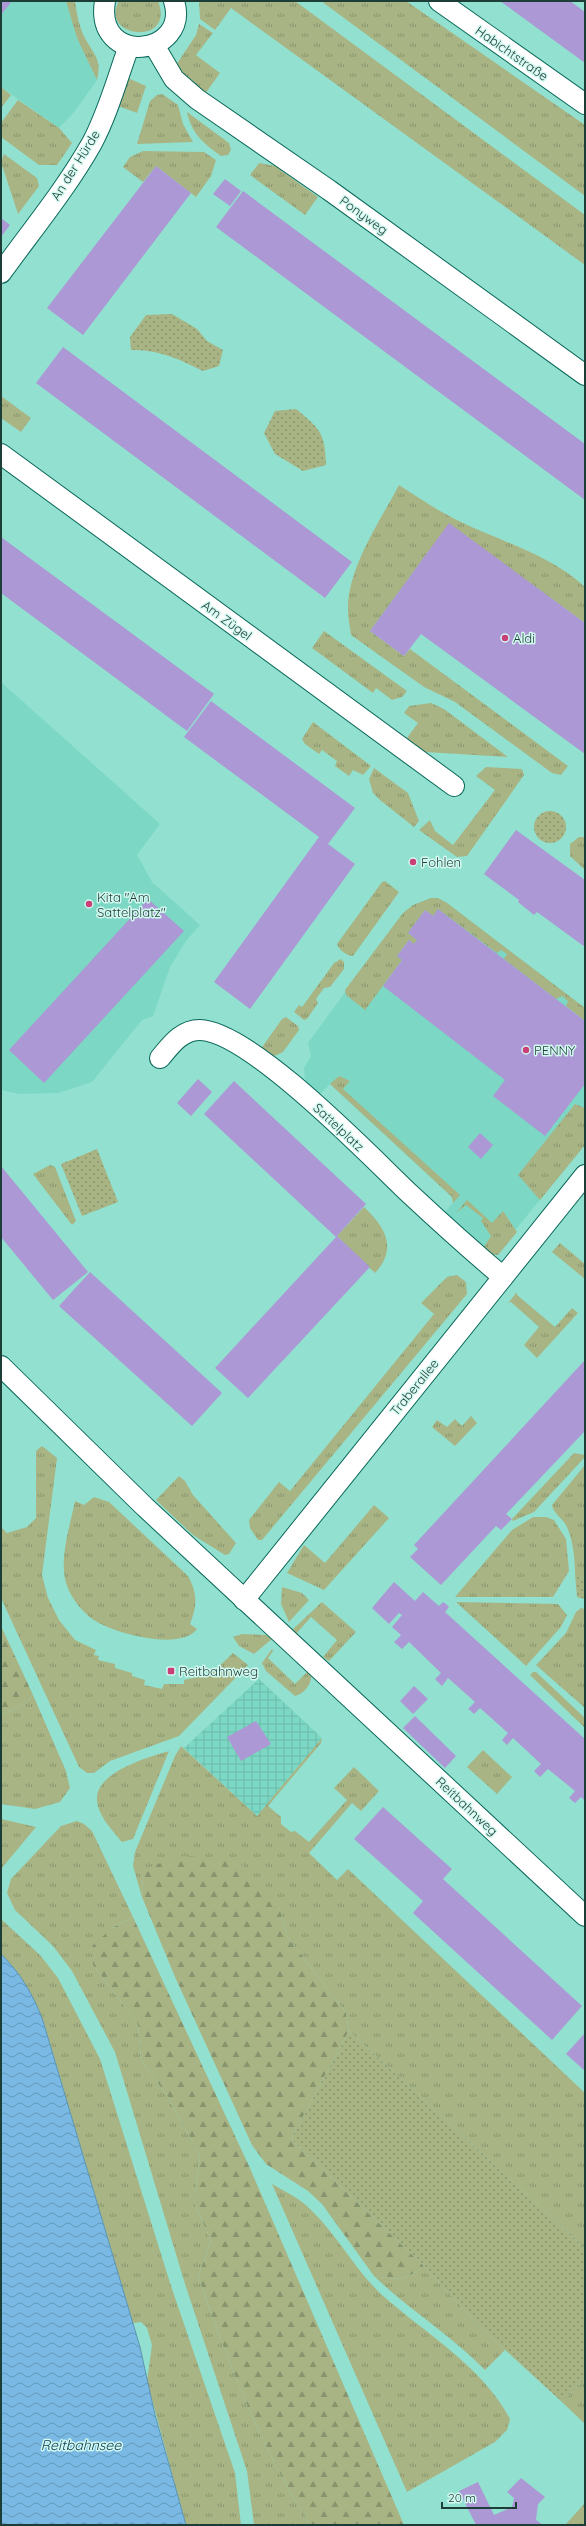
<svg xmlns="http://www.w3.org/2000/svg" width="586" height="2526" font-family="Quicksand,sans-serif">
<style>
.built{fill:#7cd7c4}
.industrial{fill:url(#industrial-grid)}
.grass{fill:url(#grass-tufts)}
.forest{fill:url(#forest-firs)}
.park{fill:url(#park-dots)}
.water{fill:url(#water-waves);stroke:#5d94b0}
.building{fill:#ab98d5}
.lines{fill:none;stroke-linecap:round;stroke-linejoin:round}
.minor-casing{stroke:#096759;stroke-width:22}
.minor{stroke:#fff;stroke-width:20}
.poi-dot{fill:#c93f78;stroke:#d3f9f0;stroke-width:1.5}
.labels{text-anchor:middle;stroke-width:3;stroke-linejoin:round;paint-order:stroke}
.street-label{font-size:13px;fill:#1d3d37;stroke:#d3f9f0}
.poi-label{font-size:13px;fill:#1d3d37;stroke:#d3f9f0;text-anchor:start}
.water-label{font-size:14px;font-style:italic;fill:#013854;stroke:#d3f9f0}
</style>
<defs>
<pattern id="industrial-grid" width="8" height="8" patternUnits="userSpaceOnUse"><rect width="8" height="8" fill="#7cd7c4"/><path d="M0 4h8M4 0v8" fill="none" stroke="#6bb9a9"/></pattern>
<pattern id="grass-tufts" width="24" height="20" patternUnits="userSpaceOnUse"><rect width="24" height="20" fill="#a8b484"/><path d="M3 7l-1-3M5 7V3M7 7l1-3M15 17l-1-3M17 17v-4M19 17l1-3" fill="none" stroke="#88946d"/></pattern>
<pattern id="forest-firs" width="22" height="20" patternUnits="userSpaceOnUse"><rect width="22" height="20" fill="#a8b484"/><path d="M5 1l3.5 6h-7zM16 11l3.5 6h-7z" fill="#88946d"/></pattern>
<pattern id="park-dots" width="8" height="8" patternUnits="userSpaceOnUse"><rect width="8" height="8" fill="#a8b484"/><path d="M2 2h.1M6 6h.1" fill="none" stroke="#88946d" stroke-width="1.8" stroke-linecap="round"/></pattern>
<pattern id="water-waves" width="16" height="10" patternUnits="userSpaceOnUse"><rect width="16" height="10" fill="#79b9e4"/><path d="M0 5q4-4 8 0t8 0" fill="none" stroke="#6398ba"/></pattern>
</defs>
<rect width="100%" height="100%" fill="#92e1d0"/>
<g class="built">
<polygon points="1,1 68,2 77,38 97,80 75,111 59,128 1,87"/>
<polygon points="1,682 160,824 137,855 152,882 200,925 186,941 170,967 153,1016 142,1020 92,1082 58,1093 19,1094 1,1090"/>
<polygon points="431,898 438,898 447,903 585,1008 585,1145 493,1257 445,1212 453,1203 452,1197 330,1084 319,1095 305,1081 304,1068 311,1056 308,1043 403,913 413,905"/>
</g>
<polygon class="industrial" points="259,1679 322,1738 257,1816 184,1748"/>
<g class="grass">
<path d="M 66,1 L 75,1 C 77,14 79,28 86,40 C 95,56 102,60 97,80 L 77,38 Z"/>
<path d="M 119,1 L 158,1 C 176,47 98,38 119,1 Z"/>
<polygon points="199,1 295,1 585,215 585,265 231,8 215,30 200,19"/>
<polygon points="321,1 406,1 585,125 585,196"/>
<polygon points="199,24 213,33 196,55 220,73 205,94 181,75 176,65 196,35"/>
<polygon points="128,78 146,86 137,113 118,106"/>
<polygon points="1,87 11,95 1,108"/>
<polygon points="162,94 178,105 183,124 193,142 137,144 150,101 157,95"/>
<polygon points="18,100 59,128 72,143 57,165 39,165 1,137 1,123"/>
<path d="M 187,112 L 229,143 L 231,150 L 228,155 L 221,156 C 204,144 191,133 187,112 Z"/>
<polygon points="143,151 204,152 216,160 211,176 196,197 156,166 143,182 123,167 130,157"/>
<polygon points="4,154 37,178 39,186 18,214 1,162"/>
<polygon points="259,163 275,166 318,197 305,215 250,175"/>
<polygon points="1,396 31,418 21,432 1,418"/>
<path d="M 399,485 C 419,498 438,511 459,521 C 502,542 549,554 585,587 L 585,623 L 449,524 L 370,631 L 404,656 L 410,649 L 568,766 L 561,775 L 552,773 L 455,702 L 424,687 L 351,635 C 350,627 348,619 348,610 C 347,569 380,521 399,485 Z"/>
<polygon points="324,631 407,691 402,697 392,700 376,688 373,693 312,648"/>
<polygon points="431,703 444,709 508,757 425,752 407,738 418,723 404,713 409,706"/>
<polygon points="313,722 371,766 363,775 353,770 349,776 335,766 337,761 322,750 319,754 305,744 302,739"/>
<polygon points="486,767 522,769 524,775 467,856 457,857 419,830 430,820 435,831 453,845 495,790 476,776"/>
<polygon points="374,768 408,793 419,821 414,827 380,800 373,793 369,779"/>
<polygon points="579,837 585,837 585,870 570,856 570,844"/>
<path d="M 385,881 L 399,892 L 353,956 C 347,956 339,950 337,944 L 382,882 Z"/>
<polygon points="431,898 438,898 447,903 585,1008 585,1021 566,1006 568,1001 562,996 556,999 504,959 507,954 501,950 497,953 438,909 433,916 425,910 408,933 417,940 414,944 409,940 397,956 402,960 365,1010 346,995 345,990 403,913 413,905"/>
<polygon points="341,959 344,962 344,969 330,987 324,988 316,999 318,1003 307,1019 304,1020 294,1012 299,1005 302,1007 334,963"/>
<polygon points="286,1017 298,1026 299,1030 283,1052 272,1057 260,1050 282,1019"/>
<polygon points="339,1076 350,1081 343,1089 460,1195 453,1203 452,1197 330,1084"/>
<polygon points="575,1104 585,1108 585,1145 540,1200 518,1175"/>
<polygon points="50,1165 55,1167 76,1221 72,1225 33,1174"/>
<polygon points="467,1200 492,1223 503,1211 517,1232 498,1255 489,1254 484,1247 491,1236 481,1221 483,1218 466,1205 456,1213"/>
<path d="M 364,1207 C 385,1227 398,1248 375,1273 L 337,1236 Z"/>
<polygon points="560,1243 585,1264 585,1279 552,1252"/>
<polygon points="457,1275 466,1282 467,1294 262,1540 258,1540 250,1528 249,1520 279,1482 290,1491 434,1314 421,1303 447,1277"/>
<polygon points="517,1292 517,1295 555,1327 572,1308 578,1313 537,1358 524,1345 539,1327 511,1302 508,1303"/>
<polygon points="471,1416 477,1423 455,1446 432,1427 437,1420 447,1427 455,1419 462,1426"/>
<polygon points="42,1446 57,1458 42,1575 48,1598 59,1620 75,1640 96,1650 94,1655 99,1656 98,1660 115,1664 115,1668 132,1673 132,1676 145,1680 144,1685 162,1689 164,1684 184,1684 184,1680 211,1674 233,1653 248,1665 179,1736 110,1761 94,1773 87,1773 79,1767 1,1598 1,1527 7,1533 27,1527 36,1518 36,1451"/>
<polygon points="574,1453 585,1455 585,1457 534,1512 513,1521 512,1519"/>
<path d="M 585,1465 L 585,1579 L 575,1574 C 575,1558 573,1539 566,1525 C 562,1518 553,1513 552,1505 Z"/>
<polygon points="179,1476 185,1481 193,1495 236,1543 229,1554 225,1555 193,1535 156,1500"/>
<path d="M 94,1497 L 109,1502 L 188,1576 C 198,1594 197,1606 190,1624 L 197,1629 C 181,1651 119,1634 99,1623 C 84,1615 71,1599 66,1583 C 59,1558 70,1526 75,1501 L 84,1505 Z"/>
<polygon points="374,1505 389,1518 324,1590 287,1573 304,1545 325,1563"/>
<polygon points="533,1517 546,1517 554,1520 566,1539 569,1571 553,1597 455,1597 512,1530"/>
<polygon points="282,1587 302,1593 309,1600 289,1622 281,1604"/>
<polygon points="322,1602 356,1632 329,1661 323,1657 337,1640 311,1617 296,1634 293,1629"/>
<polygon points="456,1602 558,1604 567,1615 561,1627 526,1666"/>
<polygon points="581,1608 585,1609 585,1708 536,1665 566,1633 576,1612"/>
<polygon points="242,1634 266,1635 272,1639 254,1654 239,1646 233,1637"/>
<path d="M 272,1649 L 273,1651 L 268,1658 L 295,1684 L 308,1671 L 311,1673 C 313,1683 304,1694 295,1696 L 266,1671 L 262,1663 Z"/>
<polygon points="533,1672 536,1672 585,1718 585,1728 530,1675"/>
<polygon points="33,1695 66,1771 70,1788 60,1802 35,1809 1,1804 1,1715 24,1705"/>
<polygon points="322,1738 321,1743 268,1806 281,1817 281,1824 291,1832 295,1831 309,1842 347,1800 334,1788 354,1767 379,1791 361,1811 352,1803 309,1853 337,1880 348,1869 585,2093 585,2248 349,2031 346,2013 288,1938 279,1907 143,1875 142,1897 133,1866 135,1852 175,1756 181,1746 257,1816"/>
<polygon points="483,1750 512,1777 497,1794 467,1767"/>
<path d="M 169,1751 L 133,1839 L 122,1842 C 113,1831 98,1816 97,1800 C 95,1772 149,1757 169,1751 Z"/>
<polygon points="1,1819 36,1827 1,1869"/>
<path d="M 77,1821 L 84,1824 L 92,1831 L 133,1917 L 112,1928 L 93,1965 L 138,2024 L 141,2060 L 168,2097 L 200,2156 L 194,2202 L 211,2241 L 198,2276 C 228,2363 261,2448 310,2525 L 254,2525 L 247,2471 L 185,2284 L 115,2052 L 72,1971 L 53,1946 L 15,1910 L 7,1893 L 11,1879 L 61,1826 Z"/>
<path d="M 1,1919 L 40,1955 L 58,1978 L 100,2059 L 171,2286 L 235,2473 L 241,2525 L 186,2525 L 147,2381 L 152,2345 L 147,2328 L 141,2322 L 133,2323 L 43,2020 C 33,1994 21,1974 1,1954 Z"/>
<path d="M 272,2184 C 286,2192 301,2199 312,2211 C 338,2236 355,2270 382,2295 C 426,2334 482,2366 510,2419 L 507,2430 L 495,2442 L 407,2492 Z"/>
<path d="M 424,2266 L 479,2326 L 505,2350 L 485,2370 C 451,2335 409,2310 374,2276 C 398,2280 405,2281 424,2266 Z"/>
<polygon points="585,2379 585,2424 562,2402"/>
<polygon points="585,2503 585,2525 565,2525"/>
</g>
<g class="forest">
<polygon points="1,1626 33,1695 24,1705 1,1715"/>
<path d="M 182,1856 L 229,1859 L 244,1866 L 279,1907 L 288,1938 L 346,2013 L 349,2031 L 291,2139 L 424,2266 C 405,2281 398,2280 374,2276 L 322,2204 L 308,2191 L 266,2164 L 252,2145 L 175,1977 L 142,1897 L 143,1875 L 152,1866 Z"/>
<path d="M 133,1917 L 249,2166 L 404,2525 L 310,2525 C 261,2448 228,2363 198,2276 L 211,2241 L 194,2202 L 200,2156 L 168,2097 L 141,2060 L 138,2024 L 93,1965 L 92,1946 L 112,1928 Z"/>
</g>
<g class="park">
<path d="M 172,314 L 197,329 L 207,341 L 223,350 L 219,366 L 203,371 C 179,359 158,349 131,350 L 130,337 L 146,315 Z"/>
<path d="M 296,409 C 320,429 325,432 326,465 L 303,471 L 275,454 L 264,433 L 275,411 Z"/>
<circle cx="550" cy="827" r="16"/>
<polygon points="97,1149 118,1202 82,1216 61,1164"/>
<polygon points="575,1574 585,1579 585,1599 577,1597"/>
<polygon points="349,2031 585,2248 585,2379 562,2402 479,2326 424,2266 291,2139"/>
</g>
<path class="water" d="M 1,1954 C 21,1974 33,1994 43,2021 L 140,2347 L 155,2415 L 186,2525 L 1,2525 Z"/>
<g class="building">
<polygon points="1,1 12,1 1,15"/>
<polygon points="500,1 570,1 585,12 585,63"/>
<polygon points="156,166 191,193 83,335 47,308"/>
<polygon points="225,179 241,191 230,206 213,194"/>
<polygon points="243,191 585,444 585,500 216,227"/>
<polygon points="1,218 10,225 1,237"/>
<polygon points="63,347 352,562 325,598 36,383"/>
<polygon points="449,523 585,623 585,754 421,634 404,656 370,631"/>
<polygon points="1,537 214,694 187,731 1,593"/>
<polygon points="211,701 355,808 328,844 355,864 250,1009 214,982 319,837 184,737"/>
<polygon points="516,830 585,880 585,947 537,912 534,915 518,902 519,900 484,874"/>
<polygon points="148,899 184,931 44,1083 9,1050"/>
<polygon points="438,909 585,1021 585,1084 545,1136 493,1096 505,1080 383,986 402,960 397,956 409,940 414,944 417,940 408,933 425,910 433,916"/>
<polygon points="198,1079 212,1092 191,1116 177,1103"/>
<polygon points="234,1081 366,1204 337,1236 370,1267 248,1398 215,1368 336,1237 204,1114"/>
<polygon points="480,1133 493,1145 481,1159 468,1147"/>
<polygon points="1,1166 88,1272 53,1300 1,1237"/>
<polygon points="90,1272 222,1393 192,1426 59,1306"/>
<polygon points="585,1360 585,1431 506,1514 512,1519 501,1530 496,1526 441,1585 410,1557 418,1549 414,1545"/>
<polygon points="394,1582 415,1601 423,1592 439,1606 443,1602 446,1604 449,1607 445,1612 585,1739 585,1801 581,1797 575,1803 569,1798 575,1791 548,1769 540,1777 534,1771 541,1764 513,1738 507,1745 502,1740 508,1733 480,1708 474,1714 471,1711 468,1709 475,1702 448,1678 442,1686 435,1679 441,1673 409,1642 402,1649 394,1642 401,1635 392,1627 402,1615 399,1613 389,1624 372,1608"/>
<polygon points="414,1686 428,1699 413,1714 400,1701"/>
<polygon points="415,1716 456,1756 445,1768 403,1728"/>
<polygon points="256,1721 271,1744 241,1761 227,1737"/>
<polygon points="383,1807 452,1869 443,1879 582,2006 552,2040 413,1913 423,1901 354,1839"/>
<polygon points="585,2033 585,2071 566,2054"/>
<polygon points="521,2478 545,2497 538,2504 536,2520 543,2525 476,2525 459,2491 478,2482 494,2515 512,2507 514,2498 507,2492"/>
</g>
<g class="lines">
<g class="minor-casing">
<g id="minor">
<path d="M 105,1 C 94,68 191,56 174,1"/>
<polyline points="439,1 585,104"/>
<polyline points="154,45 174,79 197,99 329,190 585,375"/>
<path d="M 1,273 C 32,230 66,189 92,143 C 108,113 117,79 129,46"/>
<polyline points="1,454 454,786"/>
<path d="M 160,1058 C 171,1045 181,1030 200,1030 C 250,1031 371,1157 410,1194 C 440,1222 471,1250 503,1277"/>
<polyline points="1,1366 145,1507 585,1916"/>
<polyline points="244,1600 585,1175"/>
</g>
</g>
<use href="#minor" class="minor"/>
</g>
<g class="poi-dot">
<circle cx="505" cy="638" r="4"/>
<circle cx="413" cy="862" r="4"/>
<circle cx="89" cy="904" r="4"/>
<circle cx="526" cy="1050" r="4"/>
<rect x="167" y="1667" width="8" height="8" rx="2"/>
</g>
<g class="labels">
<g class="street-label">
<text transform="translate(512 53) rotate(35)" y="5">Habichtstraße</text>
<text transform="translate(75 165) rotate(-58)" y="5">An der Hürde</text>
<text transform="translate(364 215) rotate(36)" y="5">Ponyweg</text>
<text transform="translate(227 620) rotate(36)" y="5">Am Zügel</text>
<text transform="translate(339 1127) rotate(43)" y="5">Sattelplatz</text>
<text transform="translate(414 1387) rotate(-51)" y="5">Traberallee</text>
<text transform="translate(467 1806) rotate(43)" y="5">Reitbahnweg</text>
</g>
<g class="poi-label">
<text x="513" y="643">Aldi</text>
<text x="421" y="867">Fohlen</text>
<text x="97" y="902">Kita "Am<tspan x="97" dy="15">Sattelplatz"</tspan></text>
<text x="534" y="1055">PENNY</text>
<text x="179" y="1676">Reitbahnweg</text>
</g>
<g class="water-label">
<text x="81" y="2450">Reitbahnsee</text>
</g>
</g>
<rect width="586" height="2526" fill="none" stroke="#1d3d37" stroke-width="4"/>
<path d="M442 2502v6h74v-6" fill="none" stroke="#1d3d37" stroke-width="2"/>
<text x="448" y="2502" font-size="12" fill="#1d3d37" stroke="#d3f9f0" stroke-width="3" paint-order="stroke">20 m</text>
</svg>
